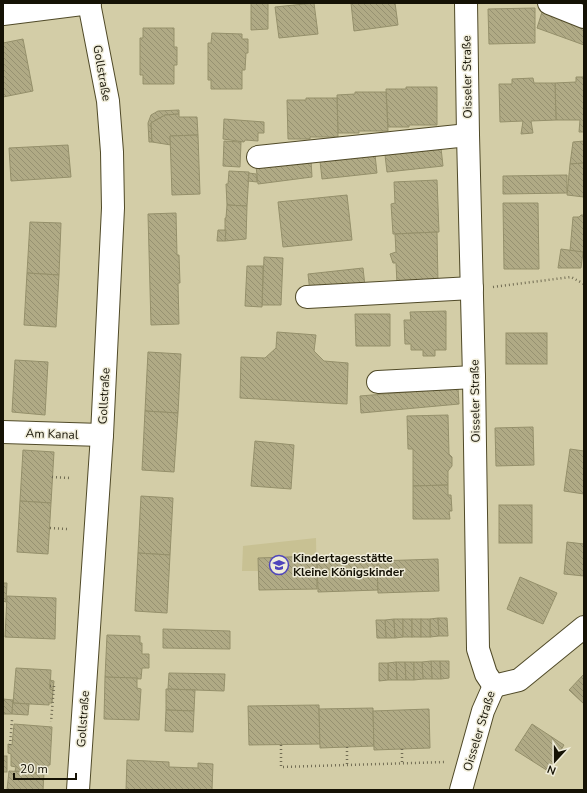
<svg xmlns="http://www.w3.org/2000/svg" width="587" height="793" font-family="'Nunito Sans',sans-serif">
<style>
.built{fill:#c8c193}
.building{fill:url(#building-back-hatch);stroke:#95906b}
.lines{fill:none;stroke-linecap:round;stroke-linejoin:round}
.minor-casing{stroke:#504a28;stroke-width:24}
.path{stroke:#716c53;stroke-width:2.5;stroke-dasharray:1 3;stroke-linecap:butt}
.minor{stroke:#fff;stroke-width:22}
.labels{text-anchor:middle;stroke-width:3;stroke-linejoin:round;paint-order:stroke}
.street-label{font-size:12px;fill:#151205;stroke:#f0edda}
.poi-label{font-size:12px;font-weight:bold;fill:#151205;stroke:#f0edda;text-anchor:start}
</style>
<defs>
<pattern id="building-back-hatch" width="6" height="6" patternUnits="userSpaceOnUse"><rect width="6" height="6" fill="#b0aa85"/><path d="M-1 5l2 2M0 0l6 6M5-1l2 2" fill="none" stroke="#969171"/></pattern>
</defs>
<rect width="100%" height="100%" fill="#d3cda7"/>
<polygon class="built" points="316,538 317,589 259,590 259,571 242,571 243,546"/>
<g class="building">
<polygon points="251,3 268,3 268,29 251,30"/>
<polygon points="314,3 318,34 279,38 275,7"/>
<polygon points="351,3 395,3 398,25 354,31"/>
<polygon points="535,8 535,43 489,44 488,9"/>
<polygon points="542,12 584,27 584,45 537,28"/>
<polygon points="143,28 174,28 174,47 177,47 177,65 174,65 174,84 143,84 143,75 140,75 140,38 143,38"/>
<polygon points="212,33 242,34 242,39 248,39 248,53 246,53 245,70 242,70 242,89 211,89 211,80 208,80 208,43 211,43"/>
<polygon points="23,39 33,91 3,97 3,43"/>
<polygon points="576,77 584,77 584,132 579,132 580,120 556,120 555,83 576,82"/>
<polygon points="533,78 534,83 555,83 556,120 531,121 533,133 521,134 523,121 500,122 499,84 512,84 512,79"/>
<polygon points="406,87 437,87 437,125 409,125 409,127 388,127 386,89 406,89"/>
<polygon points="355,92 386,92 388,131 359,131 359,133 338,133 337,95 355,94"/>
<polygon points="306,98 337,98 338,137 310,137 310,139 288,139 287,100 306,100"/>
<polygon points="179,110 179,114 165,115 151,123 152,142 149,142 148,123 151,115 158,111"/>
<polygon points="179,114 179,117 197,117 198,135 170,136 171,145 152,142 151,123 165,115"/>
<polygon points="224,119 264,122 264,133 258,133 258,141 245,140 244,142 223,139"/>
<polygon points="198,135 200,194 172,195 170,136"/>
<polygon points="224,141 241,142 240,167 223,166"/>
<polygon points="584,141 584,163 570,164 573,142"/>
<polygon points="68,145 71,177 11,181 9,148"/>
<polygon points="441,148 443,166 387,172 385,155"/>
<polygon points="375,155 377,173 322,179 320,161"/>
<polygon points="311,160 312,177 258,184 256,166"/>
<polygon points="584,163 584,197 567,195 570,164"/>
<polygon points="229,171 249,172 247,206 227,205 226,184 228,184"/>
<polygon points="249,173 256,174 257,182 248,181"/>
<polygon points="567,175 567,193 503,194 503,176"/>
<polygon points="437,180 439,232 393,234 391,204 395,203 394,182"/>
<polygon points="347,195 352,240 283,247 278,202"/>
<polygon points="503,203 538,203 539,269 504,269"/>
<polygon points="227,205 247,206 246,239 225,241 225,218 226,218"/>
<polygon points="176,213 177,255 179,255 180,283 178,283 179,324 151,325 148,214"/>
<polygon points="581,215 584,215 584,252 570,251 573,217 579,217"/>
<polygon points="30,222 61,223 59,275 27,273"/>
<polygon points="218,230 226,230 225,241 217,241"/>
<polygon points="437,232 438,283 397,284 396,263 393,263 390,254 396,252 395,234"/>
<polygon points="561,249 583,252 581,268 558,268"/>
<polygon points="264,257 283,258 281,305 262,305"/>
<polygon points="247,266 263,266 262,307 245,306"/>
<polygon points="363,268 365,286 310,292 308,274"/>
<polygon points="27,273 59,275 56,327 24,325"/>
<polygon points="446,311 446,350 435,350 435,356 423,356 423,350 411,350 411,344 405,344 404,320 411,320 410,312"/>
<polygon points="355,314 390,314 390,346 356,346"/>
<polygon points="277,332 316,335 314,351 324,361 348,363 347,404 240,398 241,357 265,358 276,348"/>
<rect x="506" y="333" width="41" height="31"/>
<polygon points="148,352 181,354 178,413 145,411"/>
<polygon points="15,360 48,362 45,415 12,412"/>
<polygon points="458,388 459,404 361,413 360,396"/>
<polygon points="145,411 178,413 174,472 142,470"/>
<polygon points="448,415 449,454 452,457 452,466 448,471 448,485 413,486 413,449 408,449 407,416"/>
<polygon points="533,427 534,465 496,466 495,428"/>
<polygon points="255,441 294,445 291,489 251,486"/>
<polygon points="570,449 584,451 584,494 564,491"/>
<polygon points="23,450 54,452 51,503 20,501"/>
<polygon points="448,485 448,495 451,495 452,511 449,511 450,519 413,519 413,486"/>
<polygon points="141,496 173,498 170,555 138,553"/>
<polygon points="20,501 51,503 48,554 17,552"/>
<rect x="499" y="505" width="33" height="38"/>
<polygon points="567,542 584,544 584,576 564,574"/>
<polygon points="138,553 170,555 167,613 135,611"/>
<polygon points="317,556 317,589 259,590 258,558"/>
<polygon points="377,558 378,590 318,592 317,560"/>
<polygon points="438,559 439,591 378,593 377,561"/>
<polygon points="520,577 557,593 543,624 507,609"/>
<polygon points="3,583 7,583 6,602 3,601"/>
<polygon points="7,596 56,598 55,639 5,637"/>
<polygon points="438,618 439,636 430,637 430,619"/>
<polygon points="438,618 447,618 448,636 439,636"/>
<polygon points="394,619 395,638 386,638 385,620"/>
<polygon points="394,619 403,619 403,637 395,638"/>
<rect x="403" y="619" width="9" height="18"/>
<rect x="412" y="619" width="9" height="18"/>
<rect x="421" y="619" width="9" height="18"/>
<polygon points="376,620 385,620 386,638 377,638"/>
<polygon points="163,629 230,631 230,649 163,648"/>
<polygon points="107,635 140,636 140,643 142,643 142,654 149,654 149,668 142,668 141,679 105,677"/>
<polygon points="431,661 440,661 441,679 432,679"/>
<polygon points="431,661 432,679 423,679 422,662"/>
<polygon points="440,661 449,661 449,678 441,679"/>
<polygon points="396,662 405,662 406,680 397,680"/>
<polygon points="396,662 397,680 388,680 388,663"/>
<polygon points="405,662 414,662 414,680 406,680"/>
<polygon points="414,662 422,662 423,679 414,680"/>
<polygon points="379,663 388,663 388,680 379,681"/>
<polygon points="16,668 51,670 50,689 53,690 52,703 49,703 49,705 13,703"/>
<polygon points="169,673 225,674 224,691 168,689"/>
<polygon points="584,674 584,704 569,690"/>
<polygon points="105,677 137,678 137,688 141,689 139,720 104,719"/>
<polygon points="50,680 54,681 53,690 50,689"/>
<polygon points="166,689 195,690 194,711 166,710"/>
<polygon points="3,699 13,700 12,714 3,714"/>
<polygon points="13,700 13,703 29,704 28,715 12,714"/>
<polygon points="319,705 320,744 249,745 248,706"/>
<polygon points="373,708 374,746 320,748 319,709"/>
<polygon points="429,709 430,748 374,750 373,711"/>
<polygon points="166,710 194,711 193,732 165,731"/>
<polygon points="14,724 52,727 50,765 48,765 47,774 15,771 16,767 11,766 11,754 8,753 8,744 12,745"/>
<polygon points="532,724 564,745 548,771 515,750"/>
<rect x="3" y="756" width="4" height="16"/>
<polygon points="127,760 169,762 169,767 198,768 198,763 213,764 212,790 126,790"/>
<polygon points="9,771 44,773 43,790 7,790"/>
</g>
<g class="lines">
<g class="minor-casing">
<g id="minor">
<polyline points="466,3 468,135 474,377 478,649 486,674 494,686"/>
<polyline points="549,3 584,17"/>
<polyline points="3,14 90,3"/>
<polyline points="258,157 468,135"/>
<polyline points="307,297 472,288"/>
<polyline points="378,382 474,377"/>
<polyline points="3,432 102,435"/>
<polyline points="494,686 519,680 584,627"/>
<polyline points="78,790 102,435 113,208 112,152 108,101 89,3"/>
<polyline points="461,790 483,711 494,686"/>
</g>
</g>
<g class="path">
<polyline points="493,287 571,277 584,284"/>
<polyline points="52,477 71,478"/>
<polyline points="50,528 68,529"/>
<polyline points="50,686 54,686 51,722"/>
<polyline points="10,745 12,720"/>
<polyline points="281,745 281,767 446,762"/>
<polyline points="347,747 347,765"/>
<polyline points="402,749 402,764"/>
</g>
<use href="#minor" class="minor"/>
</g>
<defs>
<g id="school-ring" transform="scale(1)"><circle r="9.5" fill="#f0edda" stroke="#4f45bc" stroke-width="1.5"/><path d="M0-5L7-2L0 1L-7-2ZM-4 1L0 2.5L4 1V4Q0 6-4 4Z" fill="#4f45bc"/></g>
</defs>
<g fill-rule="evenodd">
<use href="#school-ring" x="279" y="565"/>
</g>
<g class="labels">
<g class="street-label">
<text transform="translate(102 73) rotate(80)" y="4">Gollstraße</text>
<text transform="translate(467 77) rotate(-91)" y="4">Oisseler Straße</text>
<text transform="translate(104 396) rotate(-87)" y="4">Gollstraße</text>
<text transform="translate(475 401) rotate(-91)" y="4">Oisseler Straße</text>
<text transform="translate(52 434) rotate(2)" y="4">Am Kanal</text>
<text transform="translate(83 719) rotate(-86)" y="4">Gollstraße</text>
<text transform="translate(479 731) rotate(-73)" y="4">Oisseler Straße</text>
</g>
<g class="poi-label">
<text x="293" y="562">Kindertagesstätte<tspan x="293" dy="14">Kleine Königskinder</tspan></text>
</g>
</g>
<rect width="587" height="793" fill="none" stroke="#151205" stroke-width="8"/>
<g transform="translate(555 761) rotate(201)" stroke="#f0edda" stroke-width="3" paint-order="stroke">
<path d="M0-3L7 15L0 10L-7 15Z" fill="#151205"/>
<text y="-6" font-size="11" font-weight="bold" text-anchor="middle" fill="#151205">N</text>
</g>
<path d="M14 773v6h62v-6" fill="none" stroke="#151205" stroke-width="2"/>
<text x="20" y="773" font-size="12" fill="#151205" stroke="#f0edda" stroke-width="3" paint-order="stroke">20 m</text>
</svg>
